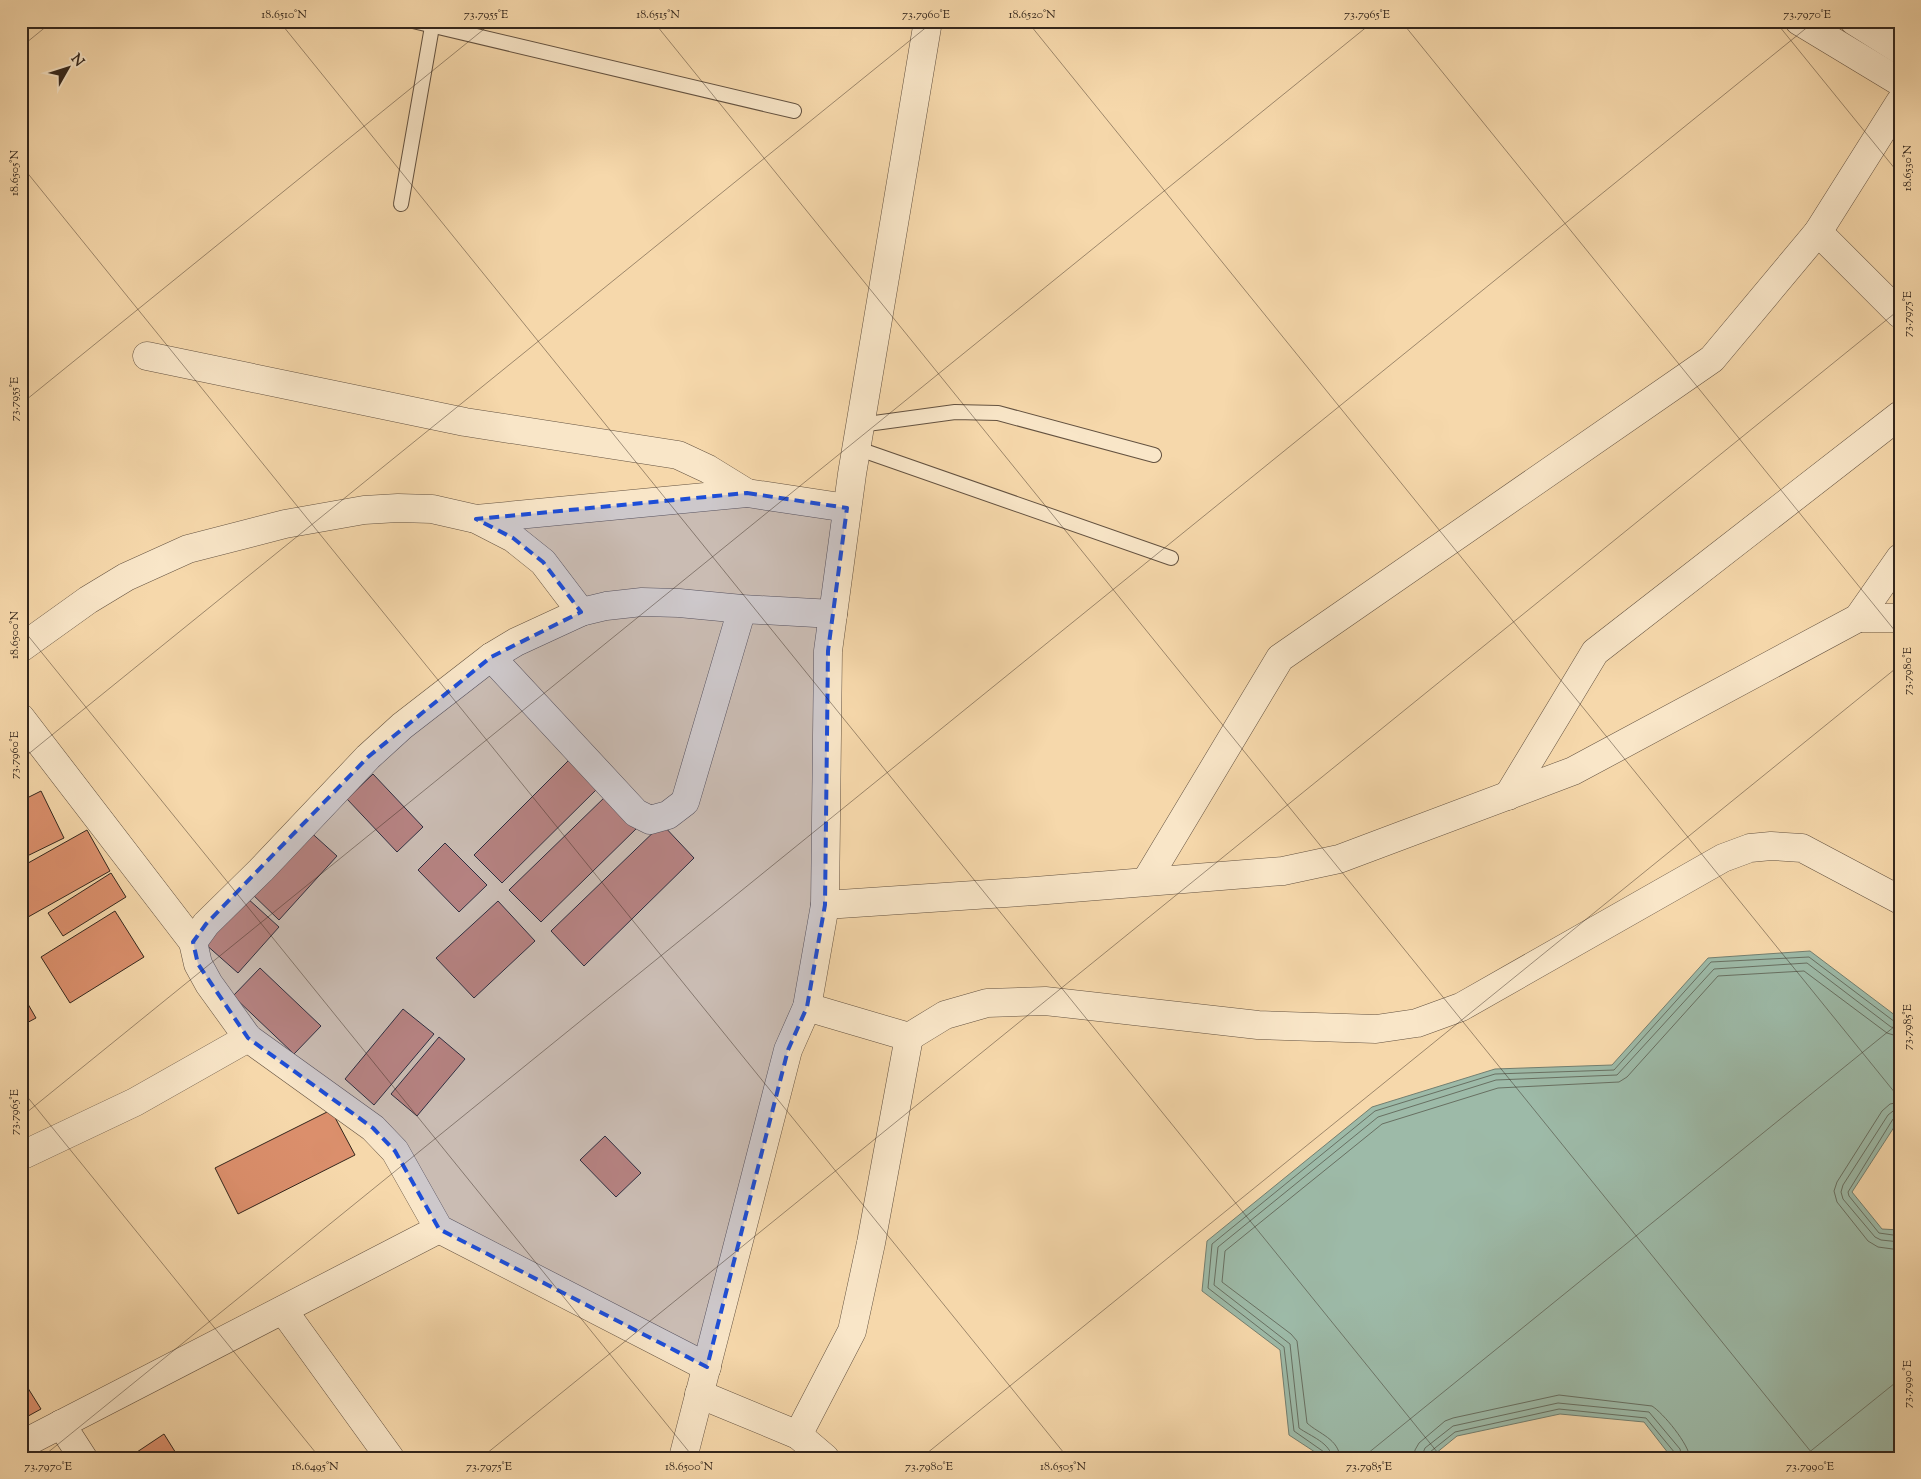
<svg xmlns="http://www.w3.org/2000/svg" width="1921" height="1479" font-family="'Sorts Mill Goudy',serif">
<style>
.water{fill:#9dbaa8;stroke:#737f70}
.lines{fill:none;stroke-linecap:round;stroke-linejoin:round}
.shore{stroke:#687062;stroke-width:1}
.building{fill:#db8f6c;stroke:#33261c}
.service-casing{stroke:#645240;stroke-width:16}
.minor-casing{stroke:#645240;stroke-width:29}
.tertiary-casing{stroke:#645240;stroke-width:29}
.service{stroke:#f9e6c8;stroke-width:14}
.minor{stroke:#f9e6c8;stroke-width:28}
.tertiary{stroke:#f9e6c8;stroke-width:28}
.marked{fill:#1d4ed8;fill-opacity:0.2;stroke:#1d4ed8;stroke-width:4;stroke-dasharray:10 6;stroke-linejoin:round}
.ticks{fill:none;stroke:#33261c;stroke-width:1;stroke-opacity:0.45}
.neatline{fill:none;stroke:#33261c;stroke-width:2}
.ticks-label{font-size:12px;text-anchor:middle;fill:#33261c}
</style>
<rect width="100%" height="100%" fill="#f6d8ab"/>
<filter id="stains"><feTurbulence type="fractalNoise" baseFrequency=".004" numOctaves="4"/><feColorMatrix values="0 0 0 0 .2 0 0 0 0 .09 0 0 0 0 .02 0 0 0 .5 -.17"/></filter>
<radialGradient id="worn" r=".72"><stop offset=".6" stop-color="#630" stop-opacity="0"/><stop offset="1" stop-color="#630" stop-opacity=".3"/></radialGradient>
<polygon class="water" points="1810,951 1900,1019 1900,1118 1852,1192 1882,1229 1900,1230 1900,1458 1672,1458 1644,1422 1560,1414 1457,1436 1430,1458 1324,1458 1289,1435 1280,1350 1202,1291 1207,1241 1372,1107 1495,1069 1612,1065 1708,958"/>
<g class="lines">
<g class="shore">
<polyline points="1900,1102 1890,1104 1882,1111 1837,1182 1834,1191 1837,1202 1868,1241 1878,1247 1900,1250"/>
<polyline points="1900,1110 1893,1111 1888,1115 1843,1185 1841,1192 1843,1199 1875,1237 1881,1240 1900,1242"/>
<polyline points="1900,1116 1893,1119 1848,1192 1849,1196 1879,1233 1900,1236"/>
<polyline points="1326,1458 1324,1452 1294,1431 1284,1347 1208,1288 1212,1244 1375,1111 1495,1074 1614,1070 1711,962 1809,957 1895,1022 1900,1023"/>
<path d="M 1332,1458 C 1331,1443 1310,1436 1299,1428 L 1290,1344 L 1214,1285 L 1218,1247 L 1378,1117 L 1496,1080 L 1617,1075 L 1714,969 L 1807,963 L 1891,1027 L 1900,1029"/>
<path d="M 1340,1458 C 1339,1439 1319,1434 1307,1423 L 1297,1341 L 1291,1334 L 1222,1282 L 1225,1251 L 1382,1124 L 1498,1088 L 1619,1082 L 1627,1077 L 1718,976 L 1804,971 L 1887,1033 L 1900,1037"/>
<path d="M 1414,1458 L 1415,1450 L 1419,1443 L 1445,1421 L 1453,1418 L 1559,1395 L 1652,1406 C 1663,1413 1689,1444 1690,1458"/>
<polyline points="1421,1458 1425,1448 1453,1426 1558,1403 1649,1412 1680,1449 1682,1458"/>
<polyline points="1428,1458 1430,1452 1455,1432 1559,1409 1646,1418 1675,1453 1676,1458"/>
</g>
</g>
<g class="building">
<polygon points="573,756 601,785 502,883 474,855"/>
<polygon points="373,774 423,827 397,852 347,799"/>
<polygon points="41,791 64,838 21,859 21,801"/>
<polygon points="607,795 638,827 541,922 509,890"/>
<polygon points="662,824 694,858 584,966 551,931"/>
<polygon points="306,828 337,856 279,920 249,891"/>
<polygon points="87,830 110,871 21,921 21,867"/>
<polygon points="445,843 487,885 459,912 418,870"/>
<polygon points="111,873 126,897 63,936 48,913"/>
<polygon points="246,897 279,927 238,973 204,943"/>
<polygon points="498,901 535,941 474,998 436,958"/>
<polygon points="115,911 144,957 70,1003 41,957"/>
<polygon points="260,968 321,1026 294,1054 233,996"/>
<polygon points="21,992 36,1018 21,1026"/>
<polygon points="403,1009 434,1034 374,1105 345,1079"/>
<polygon points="439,1037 465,1059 417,1116 391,1094"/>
<polygon points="331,1110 355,1155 238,1214 215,1168"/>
<polygon points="605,1136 641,1173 616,1197 580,1160"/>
<polygon points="21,1377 41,1409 21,1420"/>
<polygon points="164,1434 179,1458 128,1458"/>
</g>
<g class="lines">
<g class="service-casing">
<g id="service">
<polyline points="413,21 794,111"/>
<polyline points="401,204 433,21"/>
<polyline points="860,425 955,412 998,413 1154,455"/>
<polyline points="856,448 1171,558"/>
</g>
</g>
<g class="minor-casing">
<g id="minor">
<polyline points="1818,232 1900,314"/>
<polyline points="147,356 465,422 678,455 708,469 747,493"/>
<polyline points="476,519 747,493 847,508"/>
<polyline points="1858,618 1900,618"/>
<polyline points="21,648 88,600 126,577 188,549 285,524 364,510 398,508 432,509 476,519 513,538 543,562 581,612"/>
<polyline points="491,657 636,813 650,820 668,815 685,802 742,609"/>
<polyline points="21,718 193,942"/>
<polyline points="1508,796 1595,652 1900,415"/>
<polyline points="1146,881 1280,658 1712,359 1818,232 1900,102"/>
<polyline points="825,905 1035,891 1283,871 1339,859 1573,771 1858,618 1900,558"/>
<polyline points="909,1037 945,1015 987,1003 1045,1001 1258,1025 1376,1029 1417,1023 1461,1007 1723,858 1750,848 1771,846 1802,848 1900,900"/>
<polyline points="21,1156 135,1102 248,1038"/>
<polyline points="283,1310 390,1458"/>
<polyline points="707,1367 439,1229 395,1151 373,1128 248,1038 209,984 198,964 193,942 206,924 261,870 368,757 402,726 491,657 516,642 581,612 606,606 642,602 679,603 742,609 833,614"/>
<polyline points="699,1394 798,1435 825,1458"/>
<polyline points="61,1424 83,1458"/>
<polyline points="798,1435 852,1331 871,1243 909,1037 807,1007"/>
<polyline points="21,1445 439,1229"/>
</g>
</g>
<g class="tertiary-casing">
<g id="tertiary">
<polyline points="1799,21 1900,82"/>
<polyline points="1854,21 1900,50"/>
<polyline points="683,1458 788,1050 807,1007 825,905 828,651 852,474 928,21"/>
</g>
</g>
<use href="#service" class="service"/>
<use href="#minor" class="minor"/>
<use href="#tertiary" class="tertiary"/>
</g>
<path class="marked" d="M 747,493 L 847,508 L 828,651 L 825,905 L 807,1007 L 788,1050 L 707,1367 L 439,1229 L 395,1151 L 373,1128 L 248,1038 L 198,964 L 193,942 L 206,924 L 368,757 L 491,657 L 581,612 L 543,562 L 513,538 L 476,519 Z"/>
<path class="ticks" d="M 279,21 L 1442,1458M 653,21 L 1816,1458M 1027,21 L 1900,1099M 1401,21 L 1900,637M 1775,21 L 1900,175M 21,47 L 53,21M 21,165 L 1068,1458M 21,404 L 494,21M 21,627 L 694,1458M 21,760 L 934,21M 21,1089 L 320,1458M 21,1117 L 1374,21M 41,1458 L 1815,21M 481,1458 L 1900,309M 921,1458 L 1900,665M 1362,1458 L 1900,1022M 1802,1458 L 1900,1379"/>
<rect width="1921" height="1479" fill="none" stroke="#f6d8ab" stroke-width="55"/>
<g transform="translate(68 68) rotate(51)" stroke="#f9e6c8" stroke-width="4" paint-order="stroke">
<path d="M0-4L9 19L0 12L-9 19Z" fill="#33261c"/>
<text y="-8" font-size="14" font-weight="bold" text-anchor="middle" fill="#33261c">N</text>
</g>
<rect x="28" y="28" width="1866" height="1424" class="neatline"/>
<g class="ticks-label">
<text x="284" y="18">18.6510°N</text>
<text x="486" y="18">73.7955°E</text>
<text x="658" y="18">18.6515°N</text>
<text x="926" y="18">73.7960°E</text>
<text x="1032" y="18">18.6520°N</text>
<text x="1367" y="18">73.7965°E</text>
<text x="1807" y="18">73.7970°E</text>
<text transform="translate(1907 168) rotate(-90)" y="4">18.6530°N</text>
<text transform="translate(14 173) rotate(-90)" y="4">18.6505°N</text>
<text transform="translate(1907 314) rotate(-90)" y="4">73.7975°E</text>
<text transform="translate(14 399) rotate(-90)" y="4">73.7955°E</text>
<text transform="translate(14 635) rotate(-90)" y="4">18.6500°N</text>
<text transform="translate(1907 671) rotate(-90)" y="4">73.7980°E</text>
<text transform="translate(14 755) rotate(-90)" y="4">73.7960°E</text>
<text transform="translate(1907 1027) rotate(-90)" y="4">73.7985°E</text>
<text transform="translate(14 1112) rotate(-90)" y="4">73.7965°E</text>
<text transform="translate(1907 1384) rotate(-90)" y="4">73.7990°E</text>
<text x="48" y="1470">73.7970°E</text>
<text x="315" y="1470">18.6495°N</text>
<text x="489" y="1470">73.7975°E</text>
<text x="689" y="1470">18.6500°N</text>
<text x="929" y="1470">73.7980°E</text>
<text x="1063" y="1470">18.6505°N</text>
<text x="1369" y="1470">73.7985°E</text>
<text x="1810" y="1470">73.7990°E</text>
</g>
<rect width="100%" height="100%" filter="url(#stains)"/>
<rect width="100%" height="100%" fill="url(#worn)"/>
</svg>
